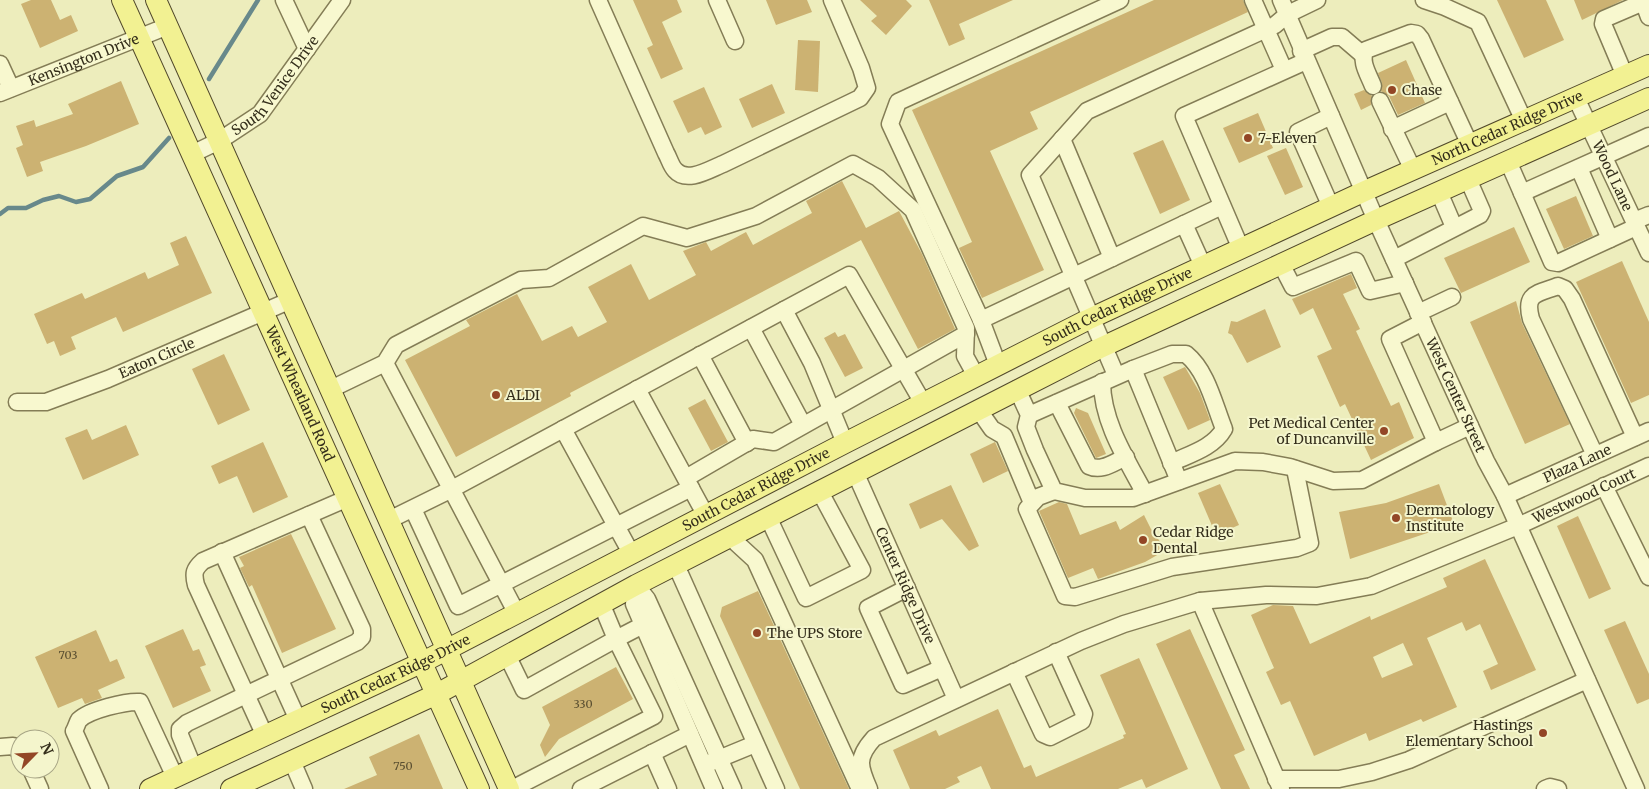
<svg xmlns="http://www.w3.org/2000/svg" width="1649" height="789" font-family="Merriweather,serif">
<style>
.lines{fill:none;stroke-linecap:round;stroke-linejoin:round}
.stream{stroke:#68898b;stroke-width:4.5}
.building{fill:#ccb272;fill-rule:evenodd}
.minor-casing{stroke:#847d56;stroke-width:19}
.major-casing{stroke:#52492b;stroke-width:22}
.minor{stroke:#f8f8cf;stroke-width:16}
.major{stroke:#f2f192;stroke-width:20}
.poi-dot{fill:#934626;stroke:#f4f5cc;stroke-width:2}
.labels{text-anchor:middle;stroke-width:4;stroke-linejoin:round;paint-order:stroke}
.number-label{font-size:11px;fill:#5a4f31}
.street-label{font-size:14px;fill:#342e1b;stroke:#f4f5cc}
.poi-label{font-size:14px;fill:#342e1b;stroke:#f4f5cc;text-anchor:start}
</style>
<rect width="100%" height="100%" fill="#ededbc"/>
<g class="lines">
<g class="stream">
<polyline points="209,79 258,0"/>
<polyline points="0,214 8,208 26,208 43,200 59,196 76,202 90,199 117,176 143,167 169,138"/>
</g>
</g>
<g class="building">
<polygon points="31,0 51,0 60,20 71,15 78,31 40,48 21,4"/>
<polygon points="633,0 677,0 682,12 662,22 683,69 661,79 647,48 653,45"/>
<polygon points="766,0 807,0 812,12 776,25"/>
<polygon points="860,0 906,0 912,6 886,35 871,21 877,16"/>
<polygon points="929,0 1013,0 959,24 965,39 949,46"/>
<polygon points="1154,0 1243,0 1248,12 1030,112 1038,129 990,151 1044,270 982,298 959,248 972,242 912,110"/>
<polygon points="1497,0 1546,0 1564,40 1524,58"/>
<polygon points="1574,0 1623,0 1582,20"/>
<polygon points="798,40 820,41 818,92 795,90"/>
<polygon points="1406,60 1425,103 1398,115 1389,96 1381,91 1382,83 1378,73"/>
<polygon points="121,81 139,124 86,146 40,162 43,171 27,177 16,148 23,145 16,126 34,120 36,127 73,114 68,104"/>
<polygon points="772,84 785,113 752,128 739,99"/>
<polygon points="704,87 722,127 705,135 701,127 688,133 673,101"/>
<polygon points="1364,90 1372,96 1371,105 1361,110 1354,94"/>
<polygon points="1258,113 1273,148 1239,163 1223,128"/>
<polygon points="1163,140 1190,200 1160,214 1133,153"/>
<polygon points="1286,148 1303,187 1285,195 1267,156"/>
<polygon points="842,181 866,228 899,211 922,254 955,329 918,349 861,240 570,393 571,396 456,457 405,360 470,326 466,320 517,294 542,341 572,326 578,337 607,322 588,287 631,264 649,300 696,275 683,251 706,242 711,251 746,232 753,245 812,213 806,201"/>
<polygon points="1576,196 1593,236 1564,249 1546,209"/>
<polygon points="1514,227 1530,262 1461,293 1444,258"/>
<polygon points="186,236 212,293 123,332 116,317 71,337 76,349 60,356 54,341 47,344 34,314 82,293 85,299 145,272 148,279 179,265 170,243"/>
<polygon points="1622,261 1649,322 1649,395 1631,403 1576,282"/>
<polygon points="1351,274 1357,288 1343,294 1360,329 1356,331 1391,406 1399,402 1414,438 1371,460 1345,404 1340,407 1317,356 1332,349 1313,308 1300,315 1292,299"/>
<polygon points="1516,301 1522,323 1570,424 1525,444 1470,322"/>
<polygon points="1265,309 1281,347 1247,363 1232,335 1228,333 1231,321 1237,322"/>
<polygon points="835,332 838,337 845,334 863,368 845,377 824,338"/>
<polygon points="224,354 250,410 218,425 192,369"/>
<polygon points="1185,367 1200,393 1210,420 1188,430 1163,377"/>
<polygon points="705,399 728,442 711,451 688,408"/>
<polygon points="1076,408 1088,413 1106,454 1096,458 1074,413"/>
<polygon points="126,425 139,455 83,480 65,438 87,429 92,440"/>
<polygon points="263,442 288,497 253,513 237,476 219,484 211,466"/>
<polygon points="995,442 1008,471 983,483 970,454"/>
<polygon points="1220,484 1239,525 1216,535 1198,493"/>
<polygon points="1439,484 1454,524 1350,559 1339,512 1386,503"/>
<polygon points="951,485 979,546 969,551 942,519 920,529 909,504"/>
<polygon points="1059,502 1067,504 1080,535 1116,521 1120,530 1144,515 1151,529 1166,550 1145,562 1098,579 1093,568 1068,578 1039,511"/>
<polygon points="1578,516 1611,589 1589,599 1557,526"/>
<polygon points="291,534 336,629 282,653 252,585 249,587 240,568 244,566 239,557"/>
<path d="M 1485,559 L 1536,670 L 1491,690 L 1483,671 L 1498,664 L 1480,624 L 1466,631 L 1462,622 L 1427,638 L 1457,707 L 1423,722 L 1421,719 L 1369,741 L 1366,733 L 1314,756 L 1290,701 L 1281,705 L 1266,672 L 1274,668 L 1251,615 L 1273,605 L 1293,606 L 1310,644 L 1370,616 L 1371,620 L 1447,587 L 1443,578 ZM 1403,643 L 1413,665 L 1382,678 L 1373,657 Z"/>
<polygon points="758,591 849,789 800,789 720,616 722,607"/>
<polygon points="1625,621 1649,674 1649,699 1637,704 1604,630"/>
<polygon points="183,629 193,651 199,649 206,665 200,667 211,691 173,708 145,646"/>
<polygon points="1190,629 1245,750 1234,755 1250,789 1221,789 1156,644"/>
<polygon points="96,630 110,662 117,659 125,678 98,690 102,698 85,704 82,698 58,708 35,657"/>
<polygon points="1139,658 1188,769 1146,788 1142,779 1118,789 991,789 981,766 957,777 960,782 945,789 910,789 893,750 936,730 939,736 998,709 1024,768 1031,765 1036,777 1124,738 1123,735 1126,734 1100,675"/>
<polygon points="616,667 633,699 559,739 545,757 540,745 550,725 542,707"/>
<polygon points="419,734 443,789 344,789 377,775 369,757"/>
</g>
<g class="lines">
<g class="minor-casing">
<g id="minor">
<polyline points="284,0 307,49"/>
<path d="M 598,0 L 666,153 C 669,158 671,166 675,170 C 687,184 710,169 723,164 L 860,98 L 867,88 L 861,68 L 832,0"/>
<polyline points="717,0 735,41"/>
<polyline points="1253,0 1284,70"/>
<path id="s1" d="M 1281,0 L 1376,220 L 1486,461 L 1505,496 L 1636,789"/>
<polyline points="1424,0 1445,7 1478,22 1524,121"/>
<polyline points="1301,51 1332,37 1342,37 1363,55"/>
<polyline points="0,64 11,88"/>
<polyline points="1625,76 1603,24 1604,19 1639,4 1645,6 1649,17"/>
<path d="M 1373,86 C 1369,75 1359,61 1366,50 L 1411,33 L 1417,34 L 1421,39 L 1470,145"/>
<path id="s2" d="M 0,93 L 168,26"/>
<path id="s3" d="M 1576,98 L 1649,253"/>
<polyline points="1380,101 1413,170"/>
<polyline points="1331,116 1298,132 1331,207"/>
<polyline points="1392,129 1450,102"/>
<polyline points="1062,139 1112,258"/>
<path id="s4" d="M 192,154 L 219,141 L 260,114 L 342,0"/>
<polyline points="1508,161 1522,193 1649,136"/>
<polyline points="1579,168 1610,239 1636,227"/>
<polyline points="1439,192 1454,227"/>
<polyline points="1522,193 1552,262 1558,263 1610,239"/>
<polyline points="1634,221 1649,215"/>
<polyline points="1241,249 1184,116 1306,61"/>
<polyline points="1394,259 1480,215 1482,211 1468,179"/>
<polyline points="1281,264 1293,287 1356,261 1370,291 1405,283"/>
<polyline points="1203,266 1184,224 1222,206"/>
<polyline points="784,310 812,363 845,443"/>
<polyline points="1418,313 1452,297"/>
<polyline points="981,320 890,124 898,102 1120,0"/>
<polyline points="1423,322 1390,339 1436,442 1470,426"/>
<polyline points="751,328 803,425"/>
<polyline points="700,355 747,443"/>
<polyline points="385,363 516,612"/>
<polyline points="998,365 981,320 1184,224"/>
<path d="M 1133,369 L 1172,354 L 1186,354 C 1207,371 1214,404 1224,429 C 1213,448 1190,454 1171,463"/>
<polyline points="1116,375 1030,175 1087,111 1275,25 1288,14 1317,0"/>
<path d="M 1102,382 C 1102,422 1127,460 1145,494"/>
<polyline points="331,389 385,363 396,345 521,280 549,278 643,226 687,238 756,216 853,164 878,178 913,210 966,328 965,356 976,376"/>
<polyline points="637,389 705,514"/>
<polyline points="1017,389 1029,415 1026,427 1035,450 1054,491 1085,498 1133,498 1235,461 1263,462 1290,467 1333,481 1362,480 1436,442"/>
<path id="s5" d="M 17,402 L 46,402 L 108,379 L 291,300"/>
<path d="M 1057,403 L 1089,466 C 1102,472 1114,462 1126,457"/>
<polyline points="978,409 992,429 1004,436 1032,503"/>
<polyline points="1029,415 1133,369 1179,481"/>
<polyline points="563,429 631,553"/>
<path d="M 1595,455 L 1531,319 C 1524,293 1537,294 1558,286 L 1565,289 L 1572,299 L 1635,437"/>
<path id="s6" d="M 855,472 L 956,699"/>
<polyline points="686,478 753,439 774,442 966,334"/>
<polyline points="1604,486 1649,577"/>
<polyline points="1054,491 1038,497 1027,509 1065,596 1075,597 1172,567 1297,548 1310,543 1295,469"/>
<path id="s7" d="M 1505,496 L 1649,431"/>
<polyline points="413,509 458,606 691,488"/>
<polyline points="768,517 806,598 862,570 819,490"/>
<polyline points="389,520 450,490 849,275 923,403"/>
<polyline points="730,537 755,560 858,785"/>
<polyline points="222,552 298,720"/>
<polyline points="676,565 776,789"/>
<polyline points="636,585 647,599 733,789"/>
<polyline points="636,585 634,604 714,789"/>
<polyline points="907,588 868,608 903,685 942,668"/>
<polyline points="1200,601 1281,789"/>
<polyline points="601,603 616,639 643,625"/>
<polyline points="507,655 524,690 616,639 654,716 512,789"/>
<polyline points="1014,672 1043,734 1050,737 1082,721 1084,714 1056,652"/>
<path d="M 265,736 L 196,585 C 193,573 194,569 203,561 L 348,498"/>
<polyline points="0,747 13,746 20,752"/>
<polyline points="652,753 668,789"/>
<polyline points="292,761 304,789"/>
<polyline points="709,763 755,744"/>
<polyline points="31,769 40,789"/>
<polyline points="194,769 180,735 180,729 187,723 357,642 362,637 362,629 309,515"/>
<polyline points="1276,779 1339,779 1372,772 1409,760 1587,680"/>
<path d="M 100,789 L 74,731 C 76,728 77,723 79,720 C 89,710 126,701 140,702 L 175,777"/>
<polyline points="581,789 690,734"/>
<path id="s8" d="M 869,789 C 859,766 856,758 874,738 L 1081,641 L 1124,624 L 1200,601 L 1266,595 L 1317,596 L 1371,586 L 1518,526 L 1649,466"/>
<polyline points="1545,789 1550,787 1558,789"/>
</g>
</g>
<g class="major-casing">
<g id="major">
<path id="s9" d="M 122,0 L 479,789"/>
<polyline points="156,0 509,789"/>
<path id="s10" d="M 150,789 L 423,662 L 845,443 L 1087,320 L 1365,191 L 1649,65"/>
<polyline points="231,789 437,694 636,585 1098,349 1376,220 1649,98"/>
</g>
</g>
<use href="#minor" class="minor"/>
<use href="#major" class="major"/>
</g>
<g class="poi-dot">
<circle cx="1392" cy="90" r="5"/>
<circle cx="1248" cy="138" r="5"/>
<circle cx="496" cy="395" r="5"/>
<circle cx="1384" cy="431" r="5"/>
<circle cx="1396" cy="518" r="5"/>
<circle cx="1143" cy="540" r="5"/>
<circle cx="757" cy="633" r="5"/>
<circle cx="1543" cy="733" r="5"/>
</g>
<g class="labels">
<g class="number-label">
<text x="68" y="659">703</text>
<text x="583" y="708">330</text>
<text x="403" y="770">750</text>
</g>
<g class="street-label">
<text dy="5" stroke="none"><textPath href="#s2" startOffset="90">Kensington Drive</textPath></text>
<text dy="5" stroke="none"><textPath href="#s4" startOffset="110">South Venice Drive</textPath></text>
<text dy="5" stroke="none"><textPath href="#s10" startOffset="1510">North Cedar Ridge Drive</textPath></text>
<text dy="5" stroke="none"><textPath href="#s3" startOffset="86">Wood Lane</textPath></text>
<text dy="5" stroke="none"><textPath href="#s10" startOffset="1081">South Cedar Ridge Drive</textPath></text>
<text dy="5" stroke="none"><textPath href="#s5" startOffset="148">Eaton Circle</textPath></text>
<text dy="5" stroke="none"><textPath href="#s9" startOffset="432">West Wheatland Road</textPath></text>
<text dy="5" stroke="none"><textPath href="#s1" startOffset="432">West Center Street</textPath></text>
<text dy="5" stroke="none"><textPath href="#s7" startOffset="79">Plaza Lane</textPath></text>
<text dy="5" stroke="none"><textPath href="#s10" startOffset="676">South Cedar Ridge Drive</textPath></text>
<text dy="5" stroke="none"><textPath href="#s8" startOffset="814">Westwood Court</textPath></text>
<text dy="5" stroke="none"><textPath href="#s6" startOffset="124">Center Ridge Drive</textPath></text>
<text dy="5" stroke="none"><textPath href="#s10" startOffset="271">South Cedar Ridge Drive</textPath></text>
</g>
<g class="poi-label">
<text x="1402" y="95">Chase</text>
<text x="1258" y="143">7-Eleven</text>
<text x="506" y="400">ALDI</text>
<text x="1374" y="428" text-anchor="end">Pet Medical Center<tspan x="1374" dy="16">of Duncanville</tspan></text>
<text x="1406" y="515">Dermatology<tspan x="1406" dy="16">Institute</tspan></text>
<text x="1153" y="537">Cedar Ridge<tspan x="1153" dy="16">Dental</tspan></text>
<text x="767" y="638">The UPS Store</text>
<text x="1533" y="730" text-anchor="end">Hastings<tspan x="1533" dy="16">Elementary School</tspan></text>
</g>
</g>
<g transform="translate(35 754) rotate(66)"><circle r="24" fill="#f4f5cc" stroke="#a7a585"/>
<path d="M0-4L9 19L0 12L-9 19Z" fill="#934626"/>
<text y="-8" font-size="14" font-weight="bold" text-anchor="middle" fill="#342e1b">N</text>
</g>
</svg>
